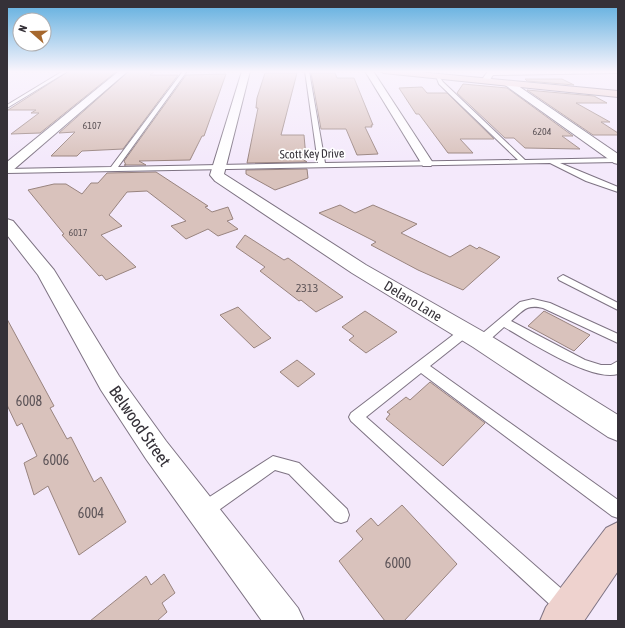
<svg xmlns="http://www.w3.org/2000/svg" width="625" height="628" font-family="'Asap Condensed',sans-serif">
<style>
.building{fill:#d9c2bc;stroke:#99847f}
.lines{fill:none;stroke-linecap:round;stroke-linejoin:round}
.lane-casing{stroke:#7e7383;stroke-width:2}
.street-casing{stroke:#7e7383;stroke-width:2}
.secondary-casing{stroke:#7e7383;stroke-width:2}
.lane{fill:#fff;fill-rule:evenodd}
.street{fill:#fff;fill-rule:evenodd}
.secondary{fill:#eed2ce;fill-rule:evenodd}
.labels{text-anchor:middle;stroke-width:3.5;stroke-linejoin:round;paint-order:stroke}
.far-number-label{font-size:10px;fill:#5e5559}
.far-street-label{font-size:12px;fill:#353138;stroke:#fff}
.number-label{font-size:12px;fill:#5e5559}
.street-label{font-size:14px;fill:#353138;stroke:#fff}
.near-number-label{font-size:14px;fill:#5e5559}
.near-street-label{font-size:17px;fill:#353138;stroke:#fff}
</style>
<rect width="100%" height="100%" fill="#f4e9fb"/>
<g class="building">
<polygon points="69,71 117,71 40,133 11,134 39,113 31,113 36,110 8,110"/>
<polygon points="129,71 154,72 150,75 178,75 123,149 82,151 77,156 51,156 75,132 59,133"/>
<polygon points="265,73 297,73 281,135 304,135 306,158 301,158 307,162 247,163 258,108 256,108 257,98"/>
<polygon points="311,73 335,73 337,78 354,78 373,125 371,125 372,127 365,127 378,154 357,155 346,129 321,129"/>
<polygon points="226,74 204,136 202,136 190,160 139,161 146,165 124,165 126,165 124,161 186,75"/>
<polygon points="525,79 562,79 574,85 527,81"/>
<polygon points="463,84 507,88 573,136 562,136 580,149 525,148 514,138 505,138 457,93"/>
<polygon points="422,87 427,93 447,93 494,139 460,139 473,153 448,153 419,114 416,114 399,88"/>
<polygon points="527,90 594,96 607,103 576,103 610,122 601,122 618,133 618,135 593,135"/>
<polygon points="307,169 308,178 275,190 246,174 246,170"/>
<polygon points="156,172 208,206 205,207 212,212 228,207 233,219 227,221 238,229 218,236 208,229 186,239 171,226 186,221 147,191 127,192 109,215 122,226 101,235 136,267 106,280 102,275 99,276 62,235 64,234 28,190 54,184 66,184 82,194 91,183 98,183 107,173"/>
<polygon points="340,205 355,213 373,205 417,224 401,233 450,257 470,245 477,249 479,247 500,257 463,290 418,270 371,245 376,242 319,213"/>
<polygon points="245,235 284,260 288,258 343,297 316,312 301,300 299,301 260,271 265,267 236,247"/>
<polygon points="238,307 261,329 271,338 254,348 220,315"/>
<polygon points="365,311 397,332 366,353 349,340 354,336 342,327"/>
<polygon points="544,311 590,335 574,351 528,326"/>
<polygon points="7,319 54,406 50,408 67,439 71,437 94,482 101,477 126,522 79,555 48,486 34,495 24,463 37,456 22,423 17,426 7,405"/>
<polygon points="297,360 315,374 298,387 280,372"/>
<polygon points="430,382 485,423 443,466 386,419 390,414 387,412 406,397 410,400"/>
<polygon points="402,505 457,564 404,621 385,621 339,561 363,539 356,531 371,518 378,526"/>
<polygon points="164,574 175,593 162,603 167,612 157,621 90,621 146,576 151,585"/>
</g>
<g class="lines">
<g class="lane-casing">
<g id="lane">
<polygon points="63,71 68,71 7,108 7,105"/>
<polygon points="183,71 187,71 118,167 318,163 305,71 309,71 325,163 518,160 439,84 436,76 438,75 443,82 525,160 618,158 618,162 560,163 618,187 618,192 586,181 550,163 7,173 7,169 111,167"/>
<polygon points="563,275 618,303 618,310 559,280 558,278"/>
<path d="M 533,299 L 550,303 L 618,334 L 618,343 L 543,308 C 526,304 523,311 511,321 L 585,360 L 601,365 L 611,365 L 618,361 L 618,374 C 591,382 529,341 504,327 L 485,344 L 477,344 L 475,341 L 477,338 L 520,302 Z"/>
<polygon points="465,328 469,329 471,332 469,335 430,366 618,500 618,518 612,516 421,373 366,417 572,598 575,605 572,612 565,615 558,612 351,421 349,417 351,413 461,329"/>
<polygon points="273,456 299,463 347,509 349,515 347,521 341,523 335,521 289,474 275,470 209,517 203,519 197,517 195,511 197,505"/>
</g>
</g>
<g class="street-casing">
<g id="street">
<polygon points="119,71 128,71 12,171 7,172 7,162"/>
<polygon points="242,71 250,71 224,174 366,265 489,335 618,415 618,441 608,437 473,347 352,273 215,181 210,175"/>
<polygon points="365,71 373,71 433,163 431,166 423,166"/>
<polygon points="488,71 618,71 618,73 493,75 488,83 482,83 481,81"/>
<polygon points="505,81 511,81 618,154 618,164 614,163 505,85"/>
<polygon points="7,219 13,221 54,270 119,376 166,441 298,608 304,621 262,621 146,459 101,390 38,275 7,235"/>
</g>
</g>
<g class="secondary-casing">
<g id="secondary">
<polygon points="380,71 408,71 618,91 618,97 384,73"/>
<polygon points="618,522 618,571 584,621 540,621 546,607 606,528"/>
</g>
</g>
<use href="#lane" class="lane"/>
<use href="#street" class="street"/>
<use href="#secondary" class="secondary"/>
</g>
<linearGradient id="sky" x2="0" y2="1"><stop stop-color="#5cadde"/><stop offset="0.45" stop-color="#faf5fd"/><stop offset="1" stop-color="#faf5fd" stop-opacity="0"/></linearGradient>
<rect width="625" height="159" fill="url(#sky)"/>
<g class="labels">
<g class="far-number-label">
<text x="92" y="129">6107</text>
<text x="542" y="135">6204</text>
<text x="78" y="236">6017</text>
</g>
<g class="far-street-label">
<text transform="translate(312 154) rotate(-1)" y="4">Scott Key Drive</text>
</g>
<g class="number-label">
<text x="307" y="292">2313</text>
</g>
<g class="street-label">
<text transform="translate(413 301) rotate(31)" y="5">Delano Lane</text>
</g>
<g class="near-number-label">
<text x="29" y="406">6008</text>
<text x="56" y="465">6006</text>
<text x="91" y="518">6004</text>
<text x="398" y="568">6000</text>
</g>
<g class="near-street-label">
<text transform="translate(140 426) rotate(55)" y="6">Belwood Street</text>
</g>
</g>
<rect width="625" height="628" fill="none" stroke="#353138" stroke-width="16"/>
<g transform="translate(32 32) rotate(290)"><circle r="19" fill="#ffffff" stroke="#aeadaf"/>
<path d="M0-3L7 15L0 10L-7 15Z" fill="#a6682e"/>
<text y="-6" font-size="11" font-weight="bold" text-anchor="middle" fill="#353138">N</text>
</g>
</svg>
